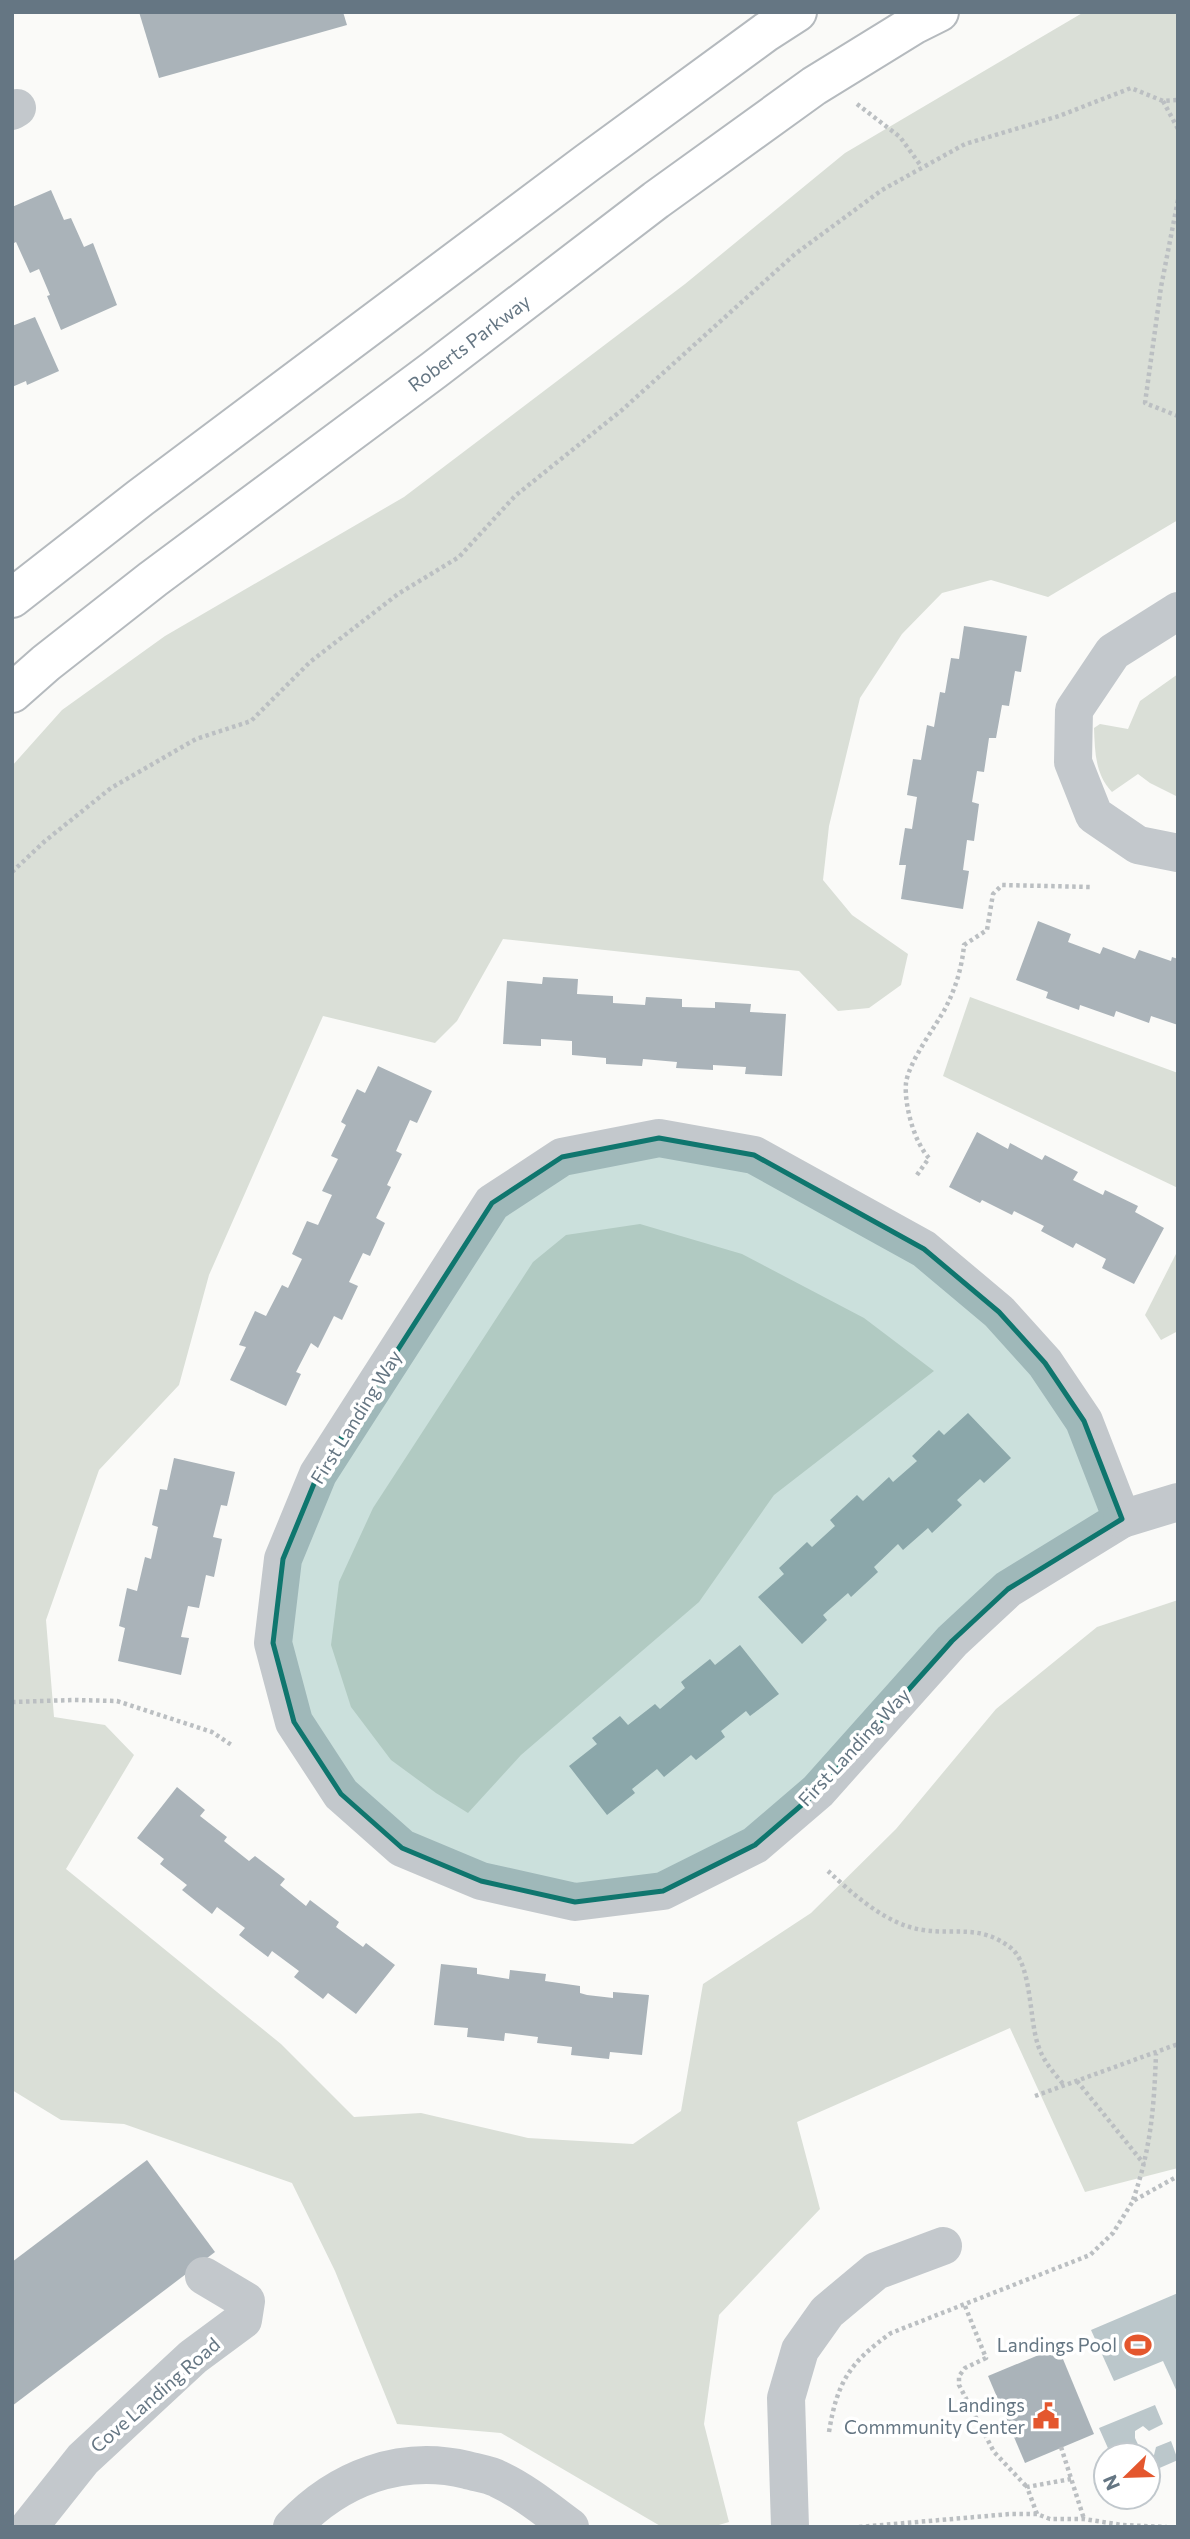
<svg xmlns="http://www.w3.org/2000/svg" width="1190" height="2539" font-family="Commissioner,sans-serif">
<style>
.green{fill:#dadfd7}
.water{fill:#bbc7cb}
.building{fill:#aab3b9}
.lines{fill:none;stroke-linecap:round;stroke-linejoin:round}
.major-casing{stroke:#b5babe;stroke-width:42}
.path{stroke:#bbbfc2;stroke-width:4.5;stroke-dasharray:3.5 3.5;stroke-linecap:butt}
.minor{stroke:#c3c8cc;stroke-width:38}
.major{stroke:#fff;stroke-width:38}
.marked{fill:#0f766e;fill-opacity:0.2;stroke:#0f766e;stroke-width:5;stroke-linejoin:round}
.labels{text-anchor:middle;stroke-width:7;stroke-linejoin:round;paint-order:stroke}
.street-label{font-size:19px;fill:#657683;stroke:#fff}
.poi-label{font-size:19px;fill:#657683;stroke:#fff;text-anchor:end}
</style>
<rect width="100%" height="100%" fill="#fafaf8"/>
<g class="green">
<polygon points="1084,12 1178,12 1178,520 1048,597 991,580 942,593 902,634 860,698 829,826 823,880 852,915 908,954 901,985 869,1008 838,1011 799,971 503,939 457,1021 435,1043 323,1016 209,1275 179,1385 99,1470 46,1620 54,1717 105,1725 134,1755 66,1869 281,2044 354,2117 421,2113 528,2138 633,2144 681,2111 703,1984 811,1913 896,1829 996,1709 1097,1627 1178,1600 1178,2168 1085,2192 1010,2028 797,2122 820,2209 719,2315 704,2424 729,2522 712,2527 662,2527 501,2433 397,2424 335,2271 292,2183 124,2124 61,2120 12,2090 12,766 62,710 165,636 404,497 685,284 845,153"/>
<path d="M 1178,674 L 1178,797 L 1150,783 L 1138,774 L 1112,792 C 1095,774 1095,752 1094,728 L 1100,724 L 1128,729 L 1140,701 Z"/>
<polygon points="970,997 1178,1073 1178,1188 943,1076"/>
<polygon points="640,1224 742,1254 864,1318 934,1371 774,1495 699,1602 521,1755 468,1813 436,1793 391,1760 351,1707 331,1645 339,1582 373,1508 533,1262 566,1235"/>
<polygon points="1178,1250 1178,1331 1161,1340 1145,1315"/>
</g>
<g class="water">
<polygon points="1178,2293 1178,2394 1163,2361 1114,2381 1091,2330"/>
<polygon points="1155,2405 1163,2424 1149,2431 1143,2426 1135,2431 1135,2438 1143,2455 1111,2455 1099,2428"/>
<polygon points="1171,2441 1178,2460 1148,2473 1148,2458 1154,2455 1156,2447"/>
</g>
<g class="building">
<polygon points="139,12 343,12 347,25 159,78"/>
<polygon points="51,190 64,220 71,218 84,247 93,243 117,305 61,330 47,296 50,295 39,269 30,273 16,242 12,244 12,207"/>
<polygon points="35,317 59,371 27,385 26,381 12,387 12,326"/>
<polygon points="964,626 1027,636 1021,672 1015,671 1009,706 1002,705 996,738 989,738 984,772 977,771 972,802 979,804 974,841 967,840 963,870 969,871 963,909 901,899 906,865 899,865 905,828 912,829 917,797 907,795 913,759 921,760 927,725 934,727 940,692 945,693 951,658 959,659"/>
<polygon points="1038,921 1071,934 1068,942 1100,954 1103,947 1135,959 1139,950 1171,961 1172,957 1178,959 1178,1025 1151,1016 1149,1023 1116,1011 1114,1017 1080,1005 1079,1010 1046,998 1048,992 1016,980"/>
<polygon points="543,977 578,979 577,994 613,996 613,1003 645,1005 646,997 682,999 682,1007 715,1008 715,1002 751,1004 750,1012 786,1014 782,1076 745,1074 746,1067 713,1065 713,1070 676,1068 677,1062 643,1059 642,1066 606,1064 606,1058 572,1055 572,1041 541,1039 541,1046 503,1044 507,981 542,984"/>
<polygon points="378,1066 432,1091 417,1123 410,1120 396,1151 402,1154 387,1185 391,1187 376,1218 385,1223 370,1256 363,1253 349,1282 358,1286 342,1320 334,1316 318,1348 311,1343 296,1372 301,1374 286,1406 230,1380 246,1347 239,1345 255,1311 266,1316 282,1285 288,1288 302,1259 292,1254 307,1221 318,1225 332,1195 322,1191 338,1159 331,1156 346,1125 341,1122 357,1089 365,1093"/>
<polygon points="977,1132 1008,1149 1010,1143 1042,1160 1045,1155 1078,1172 1073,1180 1103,1195 1105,1190 1138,1206 1135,1212 1164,1228 1134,1284 1102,1268 1106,1259 1076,1243 1073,1248 1041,1231 1044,1226 1014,1211 1012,1215 982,1200 980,1203 949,1187"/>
<polygon points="968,1413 1011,1458 984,1483 980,1479 957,1500 962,1505 932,1533 928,1528 903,1550 898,1544 874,1567 878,1572 851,1597 848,1593 823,1615 827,1620 802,1644 758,1597 784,1574 779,1568 807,1542 812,1547 835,1526 830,1520 857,1495 863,1501 889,1477 893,1482 917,1461 912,1456 939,1430 944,1435"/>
<polygon points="174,1458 235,1472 227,1506 221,1505 213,1537 222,1539 214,1577 206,1575 199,1608 188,1606 181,1637 189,1638 181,1675 118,1661 125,1628 119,1626 127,1588 137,1591 145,1557 151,1559 158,1527 152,1525 160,1489 167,1490"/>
<polygon points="740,1645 779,1694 750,1716 746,1711 721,1731 725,1737 696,1760 691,1755 664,1777 657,1769 632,1789 635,1793 607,1815 569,1766 597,1744 592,1738 620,1716 628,1725 655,1704 660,1709 685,1688 681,1682 710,1659 715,1665"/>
<polygon points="177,1787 205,1810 200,1816 227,1837 224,1841 249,1861 255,1856 285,1879 280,1885 306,1906 310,1900 339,1922 336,1927 363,1947 366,1943 395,1965 356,2014 328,1993 323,1999 294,1977 299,1971 272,1951 268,1957 239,1935 245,1928 217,1907 212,1914 182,1890 187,1885 160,1864 164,1859 137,1838"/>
<polygon points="441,1964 477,1968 477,1974 509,1979 510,1970 546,1974 545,1981 580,1986 580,1993 587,1995 613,1998 613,1992 649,1995 642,2055 610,2052 609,2059 571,2055 572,2047 537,2043 538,2037 505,2033 504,2041 467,2037 468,2028 434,2025"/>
<polygon points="147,2160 215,2252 12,2406 12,2262"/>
<polygon points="1058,2347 1094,2434 1025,2463 988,2376"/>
</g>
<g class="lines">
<g class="major-casing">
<g id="major">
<polyline points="12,598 140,498 587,163 766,32 797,12"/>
<polyline points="12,693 46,663 153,579 434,370 656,200 814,86 913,25 939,12"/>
</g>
</g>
<g class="path">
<polyline points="1163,101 1178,129"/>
<polyline points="857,104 900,137 921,166"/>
<polyline points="1178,200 1161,287 1145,403 1178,416"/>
<polyline points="12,872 45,841 111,788 196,739 251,721 310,662 398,594 459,557 515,496 622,410 795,254 882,190 965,144 1059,116 1131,88 1163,101 1178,100"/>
<path d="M 917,1175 L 929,1158 C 914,1142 904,1104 906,1083 C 909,1061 936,1026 946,1007 C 956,987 962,967 964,945 L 987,930 L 993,894 L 1002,885 L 1091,887"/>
<polyline points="12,1702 73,1700 117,1701 212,1732 233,1746"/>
<path d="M 828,1871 C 854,1895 887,1925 923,1930 C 957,1935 980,1924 1011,1948 C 1032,1965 1029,2019 1038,2045 C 1043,2061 1054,2073 1064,2085"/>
<polyline points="1077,2081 1144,2164"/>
<polyline points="1035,2096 1178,2044"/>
<path d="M 1133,2200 C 1151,2148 1154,2108 1156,2054"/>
<polyline points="965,2306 986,2358 965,2368 959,2376 959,2385 994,2452 1027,2487"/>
<path d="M 829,2432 C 837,2382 850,2362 891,2333 L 1090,2255 L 1113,2233 L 1133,2201 L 1178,2176"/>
<polyline points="1061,2447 1084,2519"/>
<polyline points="1037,2514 1027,2487 1071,2479"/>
<polyline points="859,2527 1010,2514 1037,2514 1050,2519 1084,2519 1122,2525 1167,2527"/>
</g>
<g class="minor">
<polyline points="12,111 17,108"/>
<polyline points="1178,611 1113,652 1074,710 1073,762 1094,815 1138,845 1178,853"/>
<polygon points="659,1138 754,1155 924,1249 999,1312 1045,1363 1084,1421 1122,1519 1008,1589 952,1641 818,1791 755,1845 663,1891 575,1902 481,1881 402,1848 341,1794 294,1722 273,1643 283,1559 318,1474 492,1203 562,1157"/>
<polyline points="1122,1519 1178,1502"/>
<polyline points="29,2527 83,2459 193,2357 243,2320 246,2301 204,2276"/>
<path d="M 292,2527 C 338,2478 401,2454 467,2470 C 477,2473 489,2474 498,2479 C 524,2491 547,2510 570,2527"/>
<polyline points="790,2527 786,2398 800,2350 827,2312 876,2271 943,2246"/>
</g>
<use href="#major" class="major"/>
</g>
<path class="marked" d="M 659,1138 L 754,1155 L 924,1249 L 999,1312 L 1045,1363 L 1084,1421 L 1122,1519 L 1008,1589 L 952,1641 L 818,1791 L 755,1845 L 663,1891 L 575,1902 L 481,1881 L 402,1848 L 341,1794 L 294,1722 L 273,1643 L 283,1559 L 318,1474 L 492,1203 L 562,1157 Z"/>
<defs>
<g id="stadium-bare" transform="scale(2.1)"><path d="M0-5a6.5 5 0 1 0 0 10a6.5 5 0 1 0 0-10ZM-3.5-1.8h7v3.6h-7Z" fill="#e4572e" stroke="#fff" stroke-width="2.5" paint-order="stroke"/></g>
<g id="civic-bare" transform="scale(2.1)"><path d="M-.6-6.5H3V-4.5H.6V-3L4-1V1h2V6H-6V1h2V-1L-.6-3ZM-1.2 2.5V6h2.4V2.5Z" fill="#e4572e" stroke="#fff" stroke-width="2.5" paint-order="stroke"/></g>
</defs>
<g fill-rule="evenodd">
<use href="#stadium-bare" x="1138" y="2345"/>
<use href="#civic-bare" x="1046" y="2416"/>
</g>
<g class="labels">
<g class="street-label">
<text transform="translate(469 343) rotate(-37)" y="7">Roberts Parkway</text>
<text transform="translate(356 1417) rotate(-58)" y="7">First Landing Way</text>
<text transform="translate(854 1747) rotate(-47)" y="7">First Landing Way</text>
<text transform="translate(155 2395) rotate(-41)" y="7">Cove Landing Road</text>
</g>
<g class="poi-label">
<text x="1117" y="2352">Landings Pool</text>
<text x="1025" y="2412">Landings<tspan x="1025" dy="22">Commmunity Center</tspan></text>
</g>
</g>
<rect width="1190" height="2539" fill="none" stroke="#657683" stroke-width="28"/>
<g transform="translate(1127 2476) rotate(247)"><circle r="33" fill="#ffffff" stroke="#c1c8cd" stroke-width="2"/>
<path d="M0-5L12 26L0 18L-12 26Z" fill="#e4572e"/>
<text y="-10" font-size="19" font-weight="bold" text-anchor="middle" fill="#657683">N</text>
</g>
</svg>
